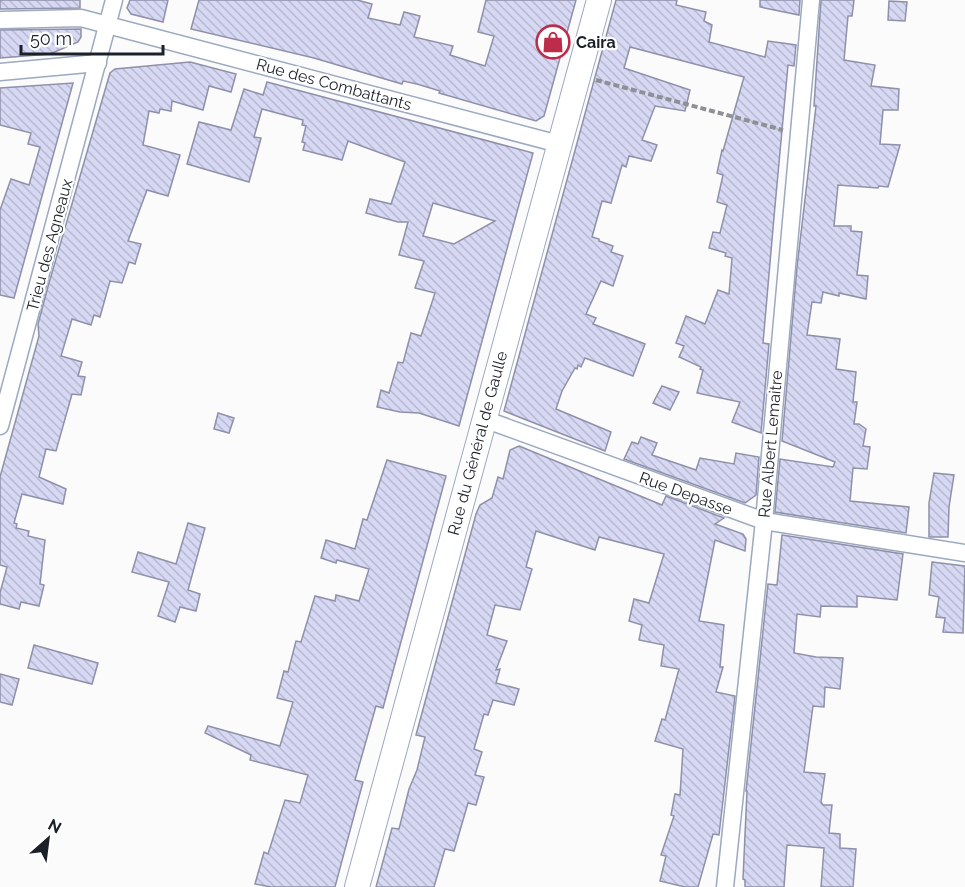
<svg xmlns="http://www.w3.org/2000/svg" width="965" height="887" font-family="Raleway,sans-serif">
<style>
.building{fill:url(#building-back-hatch);stroke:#8f90a9;stroke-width:1.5;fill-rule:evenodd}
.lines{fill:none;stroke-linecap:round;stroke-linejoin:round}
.minor-casing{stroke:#9ca9c0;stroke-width:19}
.secondary-casing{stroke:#9ca9c0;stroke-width:26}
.path{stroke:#8e9095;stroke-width:4;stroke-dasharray:6 3;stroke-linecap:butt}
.minor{stroke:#fff;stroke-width:16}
.secondary{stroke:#fff;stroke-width:24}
.labels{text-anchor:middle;stroke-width:4.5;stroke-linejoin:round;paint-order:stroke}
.poi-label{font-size:16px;font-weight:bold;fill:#1b2029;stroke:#fff;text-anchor:start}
.street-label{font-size:16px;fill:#1b2029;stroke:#fff}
</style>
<defs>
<pattern id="building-back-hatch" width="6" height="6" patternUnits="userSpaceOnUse" patternTransform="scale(1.5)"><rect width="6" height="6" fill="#d7d8f3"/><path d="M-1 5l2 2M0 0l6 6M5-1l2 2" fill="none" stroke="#b8b9d0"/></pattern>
</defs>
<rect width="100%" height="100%" fill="#fbfbfb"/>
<g class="building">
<polygon points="0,0 80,0 80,8 0,9"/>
<polygon points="130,0 168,0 163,22 131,14 127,8"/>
<polygon points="199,0 357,0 372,4 368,18 400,25 404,12 420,16 414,37 453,46 450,55 485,66 494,36 478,32 486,0 576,0 544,116 536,121 439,93 440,91 417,84 403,81 402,84 314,58 191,29"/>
<polygon points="616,0 677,0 676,5 706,12 704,21 712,25 709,42 765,57 768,41 796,45 794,66 788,65 774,217 763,343 769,344 761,433 732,422 740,402 697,393 703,370 700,369 701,367 679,357 684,346 676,343 686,316 705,324 718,290 729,294 732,258 725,256 726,253 709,248 713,232 720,233 727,205 717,202 723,175 717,173 722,150 723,151 744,77 630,47 624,68 690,90 685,111 655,106 642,140 657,145 651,161 629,156 626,167 622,165 611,203 602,201 592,237 599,239 599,241 613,246 611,252 623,256 613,286 601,281 586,314 596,318 593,324 645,344 633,376 585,358 581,367 578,365 577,369 575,368 562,391 556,409 611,432 605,451 504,411"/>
<polygon points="760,0 800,0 799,15 760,7"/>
<polygon points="821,0 854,0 852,16 848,16 844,60 875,65 871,86 899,89 898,110 883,110 880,144 900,145 888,187 879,186 878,188 838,185 834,226 851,226 851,231 862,232 857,275 868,276 866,299 839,293 839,296 823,292 821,303 812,302 807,335 840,339 836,369 856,372 853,402 857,402 854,424 859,424 866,429 863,446 870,447 867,469 853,468 850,501 909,507 906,533 775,512 780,459 833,467 835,462 782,441 797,267 816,106 814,106"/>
<polygon points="889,1 907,2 905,21 888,20"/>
<polygon points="81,29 81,37 78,42 50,54 0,58 0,30"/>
<polygon points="190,62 236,74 231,92 209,86 203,110 172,101 171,111 160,109 159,113 149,111 143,145 180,155 168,196 147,190 128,241 141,244 135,264 129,262 122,283 110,281 100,317 94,315 91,325 72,319 61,356 82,362 78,376 85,377 81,395 72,394 56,451 46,449 39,477 66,489 63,504 22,494 14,523 17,524 16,528 29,531 28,536 45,540 40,584 44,585 39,606 21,602 19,609 0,604 0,593 7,567 0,565 0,477 39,336 38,324 49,283 110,73 115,69"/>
<path d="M 267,82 L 533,153 L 459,426 L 419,413 L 400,412 L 377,407 L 381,390 L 389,393 L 398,362 L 403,363 L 411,333 L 421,336 L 435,293 L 415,288 L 424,261 L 399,255 L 408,222 L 398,222 L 366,213 L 370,199 L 391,204 L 405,162 L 348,141 L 342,160 L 303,150 L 305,143 L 302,142 L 306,126 L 302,125 L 303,120 L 262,109 L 254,137 L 261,138 L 249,182 L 187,164 L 199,122 L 231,130 L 244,89 L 263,95 ZM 433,203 L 495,221 L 454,244 L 423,236 Z"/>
<polygon points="73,83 14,298 0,295 0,210 11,179 29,185 40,147 28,144 31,133 0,125 0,88"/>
<polygon points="662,386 679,392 670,410 653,403"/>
<polygon points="218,413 234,418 229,433 214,429"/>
<polygon points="641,437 657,443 652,455 696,470 700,458 734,464 736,453 759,457 756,495 745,503 624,459 632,442 638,444"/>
<polygon points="519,446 662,505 666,496 724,518 715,524 743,534 746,539 745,551 715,540 699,621 724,625 720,667 723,667 716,692 735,696 719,835 713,834 698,887 685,887 660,881 666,856 661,855 674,816 671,815 675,794 680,795 683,749 655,741 662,719 665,720 679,669 661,666 664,645 639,640 642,625 629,621 634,599 649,603 664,554 599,537 595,550 536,531 526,567 532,569 520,610 495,605 487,635 507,641 496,670 500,669 496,683 519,689 514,705 493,700 488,715 484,714 474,749 482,752 475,775 484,777 476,805 468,803 454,851 445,849 434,887 376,887 392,828 399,829 409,789 417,770 425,737 416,735 476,514 480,505 492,498 498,477 503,479 510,450"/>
<polygon points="387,460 446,476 383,708 376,706 355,780 363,782 335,887 271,887 255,884 264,852 268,854 285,800 300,803 308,775 250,760 251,755 205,733 208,726 280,746 293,702 277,698 284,671 288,672 296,641 301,642 315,596 335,601 336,595 359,601 369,569 337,560 336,563 321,558 326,540 355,549 363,519 367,520"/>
<polygon points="934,473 954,475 949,507 948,537 929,537 929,503"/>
<polygon points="188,523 205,528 188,590 200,594 196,611 180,607 175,622 158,616 169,582 132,572 138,552 176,564"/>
<polygon points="782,535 903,554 897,600 857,596 857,607 821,606 820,617 797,614 794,653 816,657 843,658 840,689 825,687 824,707 813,706 804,772 825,774 821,802 823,805 832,805 829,833 840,834 840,848 856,849 853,887 821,887 824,848 787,845 784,887 745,887 745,880 743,879 747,791 746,791 768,584 777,585"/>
<polygon points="932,562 965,566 963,633 943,632 945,618 936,617 939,597 929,595"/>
<polygon points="34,645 98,663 92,684 28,668"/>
<polygon points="0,674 19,679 12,705 0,702"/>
</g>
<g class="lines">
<g class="minor-casing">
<g id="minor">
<polyline points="0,20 81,18 559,144"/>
<polyline points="0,72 98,63"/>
<polyline points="484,419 764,521 965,553"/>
<polyline points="0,426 114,0"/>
<polyline points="725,887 764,521 811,0"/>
</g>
</g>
<g class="secondary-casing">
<polyline id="secondary" points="357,887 599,0"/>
</g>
<polyline class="path" points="596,80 783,130"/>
<use href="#minor" class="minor"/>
<use href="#secondary" class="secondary"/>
</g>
<defs>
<g id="shop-ring" transform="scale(1.725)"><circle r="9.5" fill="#fff" stroke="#bd2c4b" stroke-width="1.5"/><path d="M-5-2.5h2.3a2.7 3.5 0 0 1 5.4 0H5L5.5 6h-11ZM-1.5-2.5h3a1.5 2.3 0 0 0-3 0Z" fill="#bd2c4b"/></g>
</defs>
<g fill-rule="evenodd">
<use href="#shop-ring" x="553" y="42"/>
</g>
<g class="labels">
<g class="poi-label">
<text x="576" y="48">Caira</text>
</g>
<g class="street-label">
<text transform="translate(334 84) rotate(15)" y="6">Rue des Combattants</text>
<text transform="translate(49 245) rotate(-75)" y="6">Trieu des Agneaux</text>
<text transform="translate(477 443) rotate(-75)" y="6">Rue du Général de Gaulle</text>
<text transform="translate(770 444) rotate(-85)" y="6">Rue Albert Lemaitre</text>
<text transform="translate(686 493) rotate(20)" y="6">Rue Depasse</text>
</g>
</g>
<g transform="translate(48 839) rotate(28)" stroke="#ffffff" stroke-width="4.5" paint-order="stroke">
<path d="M0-4.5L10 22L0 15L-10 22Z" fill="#1b2029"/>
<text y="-9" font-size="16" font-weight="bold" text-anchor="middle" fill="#1b2029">N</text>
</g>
<path d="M21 45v9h142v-9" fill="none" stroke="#1b2029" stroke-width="3"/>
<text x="30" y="45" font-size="18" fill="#1b2029" stroke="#ffffff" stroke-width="4.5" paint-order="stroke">50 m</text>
</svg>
